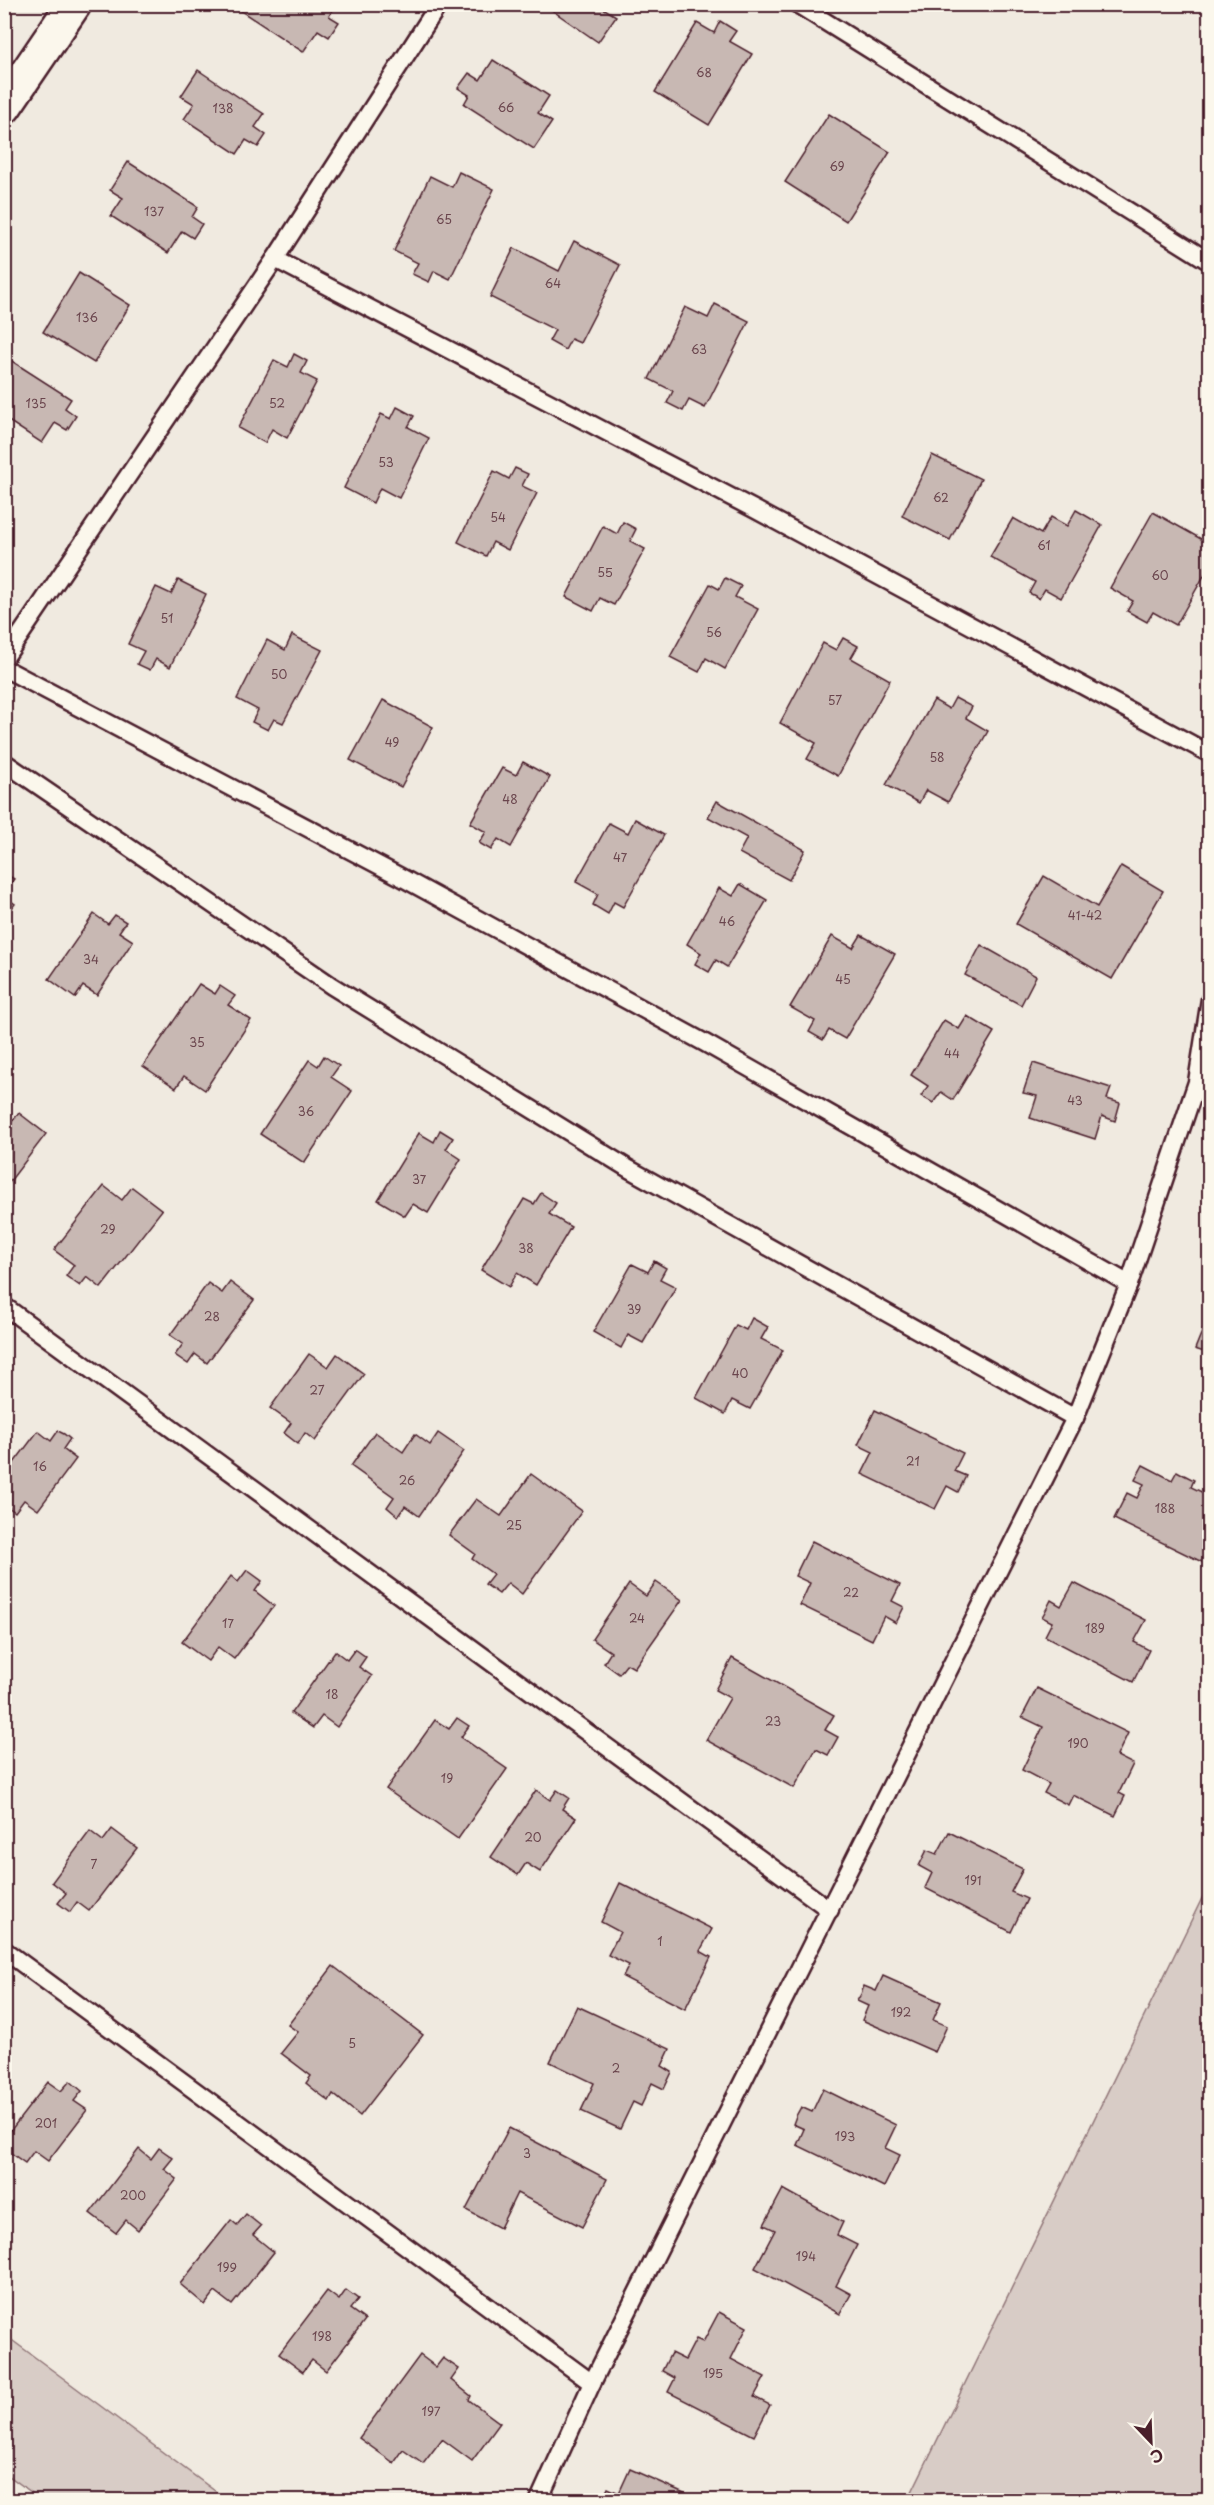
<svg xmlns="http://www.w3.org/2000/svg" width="1214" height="2505" font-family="'Playpen Sans',sans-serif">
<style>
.green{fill:#d8ccc6;stroke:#917678;stroke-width:1.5}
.building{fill:#c8b8b3;stroke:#4a1f2b;stroke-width:1.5}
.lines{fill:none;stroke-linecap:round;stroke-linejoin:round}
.service-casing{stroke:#4a1f2b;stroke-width:21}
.minor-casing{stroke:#4a1f2b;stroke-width:38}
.service{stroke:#fbf7ec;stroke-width:16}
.minor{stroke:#fbf7ec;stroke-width:33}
.labels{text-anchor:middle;stroke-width:4.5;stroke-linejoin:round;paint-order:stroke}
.number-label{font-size:12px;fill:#6a454d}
</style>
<rect width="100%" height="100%" fill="#f0eae0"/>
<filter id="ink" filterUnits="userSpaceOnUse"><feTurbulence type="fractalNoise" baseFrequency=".0167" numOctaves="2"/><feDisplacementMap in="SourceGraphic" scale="12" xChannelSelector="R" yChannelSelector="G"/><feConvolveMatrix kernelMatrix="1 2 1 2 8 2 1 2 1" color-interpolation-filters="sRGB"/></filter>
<g filter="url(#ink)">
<g class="green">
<polygon points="1209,1884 1209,2500 908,2500"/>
<polygon points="5,2335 227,2500 42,2500 5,2473"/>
</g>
<g class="building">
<polygon points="237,4 336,4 329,16 339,22 329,37 318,30 303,52 235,7"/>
<polygon points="543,4 606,4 603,8 616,16 598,42"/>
<polygon points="720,21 736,31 729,41 752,54 709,125 655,92 697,23 714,33"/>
<polygon points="493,60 549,96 538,113 552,122 534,149 464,104 469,95 458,88 469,73 480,80"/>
<polygon points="198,70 264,114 255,127 266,135 258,147 246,140 237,154 184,119 194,104 181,96"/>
<polygon points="829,114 890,152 846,221 785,182"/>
<polygon points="128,162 198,207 192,217 202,224 193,238 182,231 168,253 111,216 123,198 110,190"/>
<polygon points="459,172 494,189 450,279 434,271 429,282 412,274 418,263 394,251 430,176 452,187"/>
<polygon points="574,241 620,265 580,343 571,339 565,350 549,341 555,330 490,297 514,248 559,271"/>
<polygon points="79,273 130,305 94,363 43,332"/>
<polygon points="715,304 749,321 705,408 689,400 683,411 667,403 673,391 649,379 685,307 708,318"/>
<polygon points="294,354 307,361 301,373 317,381 287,438 272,429 265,443 238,428 274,360 288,367"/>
<polygon points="4,356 71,399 65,408 76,416 67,430 55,423 42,443 4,418"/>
<polygon points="397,407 414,416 408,427 429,438 399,498 380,488 373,503 344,488 381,414 391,419"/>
<polygon points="932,455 981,479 950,540 902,516"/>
<polygon points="515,468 528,474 522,486 537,493 508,550 493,542 486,556 458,542 494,471 509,479"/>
<polygon points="1076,510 1102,525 1061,598 1045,589 1039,599 1035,596 1029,593 1035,582 990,557 1013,518 1041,534 1051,517 1067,526"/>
<polygon points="1153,512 1210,544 1210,565 1176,625 1153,612 1147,622 1127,611 1133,601 1110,588"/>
<polygon points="623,522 636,529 630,541 645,549 614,605 600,598 593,611 566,597 603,526 617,534"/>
<polygon points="725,578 741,586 735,597 758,609 725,669 706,658 699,672 670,657 710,584 719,589"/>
<polygon points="178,580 206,594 170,667 156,659 150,670 137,664 144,651 128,644 156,587 171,594"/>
<polygon points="292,635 322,650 283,723 274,719 268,730 252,722 258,710 237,699 267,640 285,650"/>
<polygon points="843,638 858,646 851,658 890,680 838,776 807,759 816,743 780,723 823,643 836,650"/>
<polygon points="955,698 972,707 966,718 988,731 948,802 926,790 919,803 886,785 934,700 949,709"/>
<polygon points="383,700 433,727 401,787 350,760"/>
<polygon points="523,762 550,777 511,847 498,839 491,850 479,843 486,832 470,823 502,768 516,775"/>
<polygon points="717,801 805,850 789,880 739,853 747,838 708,817"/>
<polygon points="635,819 664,835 623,907 614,902 608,914 593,905 598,894 576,882 609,823 628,833"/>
<polygon points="1121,866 1163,891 1112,979 1016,924 1044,876 1097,907"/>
<polygon points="4,873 14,879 4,891"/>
<polygon points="740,884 767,900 727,967 716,960 709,972 695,964 701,953 687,944 719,888 733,896"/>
<polygon points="4,896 15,904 4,918"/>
<polygon points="94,914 108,924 115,915 126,922 119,932 133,941 97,995 83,986 75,998 49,979"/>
<polygon points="861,935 895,954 845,1039 829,1030 823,1040 809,1032 815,1021 790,1007 832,936 853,948"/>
<polygon points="981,945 1036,976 1021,1005 965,975"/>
<polygon points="199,984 215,994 220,986 235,996 228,1005 251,1020 205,1090 184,1076 176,1088 143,1066"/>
<polygon points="967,1016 994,1032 953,1100 941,1092 933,1103 921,1096 928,1086 911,1075 944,1020 959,1029"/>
<polygon points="324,1056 339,1066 331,1077 352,1091 304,1163 260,1134 309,1060 318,1066"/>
<polygon points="1033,1063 1111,1088 1107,1099 1120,1103 1115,1121 1102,1116 1095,1139 1030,1118 1037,1096 1023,1093"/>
<polygon points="19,1113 46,1134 4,1189 4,1121 9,1125"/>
<polygon points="440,1130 453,1138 446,1149 461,1159 428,1213 413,1204 405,1216 378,1200 419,1133 434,1142"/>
<polygon points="104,1186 122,1200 132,1187 162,1210 101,1288 87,1277 80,1286 66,1276 74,1265 54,1250"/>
<polygon points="541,1193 556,1203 549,1214 571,1227 536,1285 517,1273 509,1287 481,1270 524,1199 534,1204"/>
<polygon points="654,1261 666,1268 660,1279 676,1287 643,1343 628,1335 621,1348 593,1332 632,1264 648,1272"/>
<polygon points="230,1282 254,1300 207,1363 195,1354 188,1364 175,1355 183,1344 170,1335 208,1283 222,1293"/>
<polygon points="752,1318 768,1327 761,1339 783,1350 750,1409 732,1400 725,1414 696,1398 736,1325 746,1330"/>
<polygon points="1206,1322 1210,1323 1210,1354 1195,1349"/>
<polygon points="309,1354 328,1367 337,1354 364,1374 315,1441 305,1433 298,1444 284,1433 291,1423 270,1408"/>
<polygon points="875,1410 963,1453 954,1471 966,1476 958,1492 947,1486 935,1509 862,1474 873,1452 858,1445"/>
<polygon points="38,1431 51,1441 58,1431 64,1434 70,1439 63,1449 76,1459 38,1510 24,1500 15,1512 4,1504 4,1476"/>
<polygon points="375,1432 403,1452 415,1434 430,1445 438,1433 464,1451 419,1516 405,1506 398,1516 394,1513 387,1507 394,1497 351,1466"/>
<polygon points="1143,1465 1172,1480 1177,1471 1184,1475 1194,1480 1191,1487 1210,1496 1210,1553 1204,1563 1114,1519 1127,1493 1137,1498 1144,1484 1135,1480"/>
<polygon points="531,1474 582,1511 522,1594 508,1583 499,1594 485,1584 493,1574 472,1559 475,1554 449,1535 476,1499 501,1516"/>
<polygon points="812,1541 900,1585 892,1601 904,1607 896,1623 884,1616 872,1640 800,1605 810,1583 795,1576"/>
<polygon points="247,1570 262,1581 255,1591 274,1606 234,1659 218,1647 208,1661 182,1642 231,1576 238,1582"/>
<polygon points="656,1582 682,1600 634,1668 627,1664 619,1674 604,1663 611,1652 592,1639 629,1584 646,1596"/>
<polygon points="1074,1583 1146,1620 1134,1642 1149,1650 1133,1682 1045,1636 1052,1622 1042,1617 1047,1608 1051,1600 1061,1606"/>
<polygon points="355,1649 366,1657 359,1667 372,1676 337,1727 322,1716 313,1728 291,1713 335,1651 347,1660"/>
<polygon points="732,1658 834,1715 825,1730 838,1737 828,1755 816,1749 794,1788 706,1740 730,1698 715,1690"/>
<polygon points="1037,1688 1128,1733 1117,1756 1133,1764 1119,1793 1125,1796 1115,1816 1073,1795 1068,1805 1044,1793 1049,1784 1022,1770 1043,1727 1022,1717"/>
<polygon points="457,1718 469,1726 461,1737 507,1769 458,1839 386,1789 435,1720 449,1729"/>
<polygon points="536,1790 550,1800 557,1790 569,1798 562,1809 576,1818 540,1872 526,1863 518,1875 491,1857"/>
<polygon points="112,1829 137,1848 89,1911 77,1902 70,1912 58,1903 66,1893 52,1882 90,1831 103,1841"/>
<polygon points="949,1832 1023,1869 1011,1892 1027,1899 1011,1932 925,1888 932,1873 919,1866 927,1850 937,1854"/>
<polygon points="620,1883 712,1929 700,1951 711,1957 685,2009 623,1977 629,1965 608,1955 620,1932 601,1922"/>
<polygon points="333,1966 423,2035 360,2116 333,2094 329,2101 317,2092 306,2083 311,2076 281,2053 298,2032 288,2025"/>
<polygon points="883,1976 941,2002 933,2020 947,2026 935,2052 862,2020 868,2006 857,2001 861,1994 864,1986 876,1991"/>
<polygon points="577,2006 670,2049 662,2066 672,2072 664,2089 652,2083 641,2106 633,2102 620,2129 581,2111 594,2083 550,2062"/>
<polygon points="70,2081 82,2091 74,2101 87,2110 48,2161 34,2151 25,2163 4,2148 4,2139 48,2082 61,2091"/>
<polygon points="823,2089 896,2125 885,2148 900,2155 884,2187 797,2145 804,2129 793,2124 796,2116 801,2107 812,2112"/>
<polygon points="509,2128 607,2179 582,2227 517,2193 500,2228 466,2210"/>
<polygon points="159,2148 173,2158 164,2169 177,2179 138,2230 126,2220 116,2233 90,2213 139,2149 151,2159"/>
<polygon points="783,2189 843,2222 837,2235 857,2245 836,2286 851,2294 840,2314 755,2268 775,2230 764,2225"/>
<polygon points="246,2214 261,2226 253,2235 274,2252 232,2305 215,2292 205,2305 180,2284 231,2220 237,2225"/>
<polygon points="346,2290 358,2299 350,2309 365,2320 326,2371 312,2360 303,2372 279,2354 327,2291 339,2300"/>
<polygon points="719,2312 747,2327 731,2359 765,2377 754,2397 770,2405 754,2436 668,2392 675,2378 662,2371 671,2353 685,2360 696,2339 703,2342"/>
<polygon points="420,2355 436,2367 443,2358 459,2369 451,2380 471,2396 469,2400 500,2423 472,2461 442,2439 423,2464 403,2450 394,2463 359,2438"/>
<polygon points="630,2469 700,2500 602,2500 608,2488 619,2493"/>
</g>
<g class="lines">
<g class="service-casing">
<g id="service">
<polyline points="797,4 1210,262"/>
<polyline points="275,259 752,508 1210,754"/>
<polyline points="4,659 275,259 439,4"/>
<polyline points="4,668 399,876 705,1043 1129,1284"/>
<polyline points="4,762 332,986 629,1169 1075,1418"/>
<polyline points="4,1306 830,1910"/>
<polyline points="4,1950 592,2383 539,2500"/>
<polyline points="592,2383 1075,1418 1129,1284 1197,1082 1210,999"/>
</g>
</g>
<g class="minor-casing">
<polyline id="minor" points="4,107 74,4"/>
</g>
<use href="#service" class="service"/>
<use href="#minor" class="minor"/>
</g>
</g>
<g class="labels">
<g class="number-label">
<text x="704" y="77">68</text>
<text x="506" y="112">66</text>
<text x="223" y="113">138</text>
<text x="837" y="171">69</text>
<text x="154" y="216">137</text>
<text x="444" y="224">65</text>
<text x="553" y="288">64</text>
<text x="87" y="322">136</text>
<text x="699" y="354">63</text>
<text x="36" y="408">135</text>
<text x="277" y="408">52</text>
<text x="386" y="467">53</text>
<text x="941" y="502">62</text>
<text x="498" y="522">54</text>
<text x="1044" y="550">61</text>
<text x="605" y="577">55</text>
<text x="1160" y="580">60</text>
<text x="167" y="623">51</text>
<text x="714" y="637">56</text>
<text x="279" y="679">50</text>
<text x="835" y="705">57</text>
<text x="392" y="747">49</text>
<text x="937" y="762">58</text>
<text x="510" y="804">48</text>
<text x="620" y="862">47</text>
<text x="1085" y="920">41-42</text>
<text x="727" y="926">46</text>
<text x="91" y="964">34</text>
<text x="843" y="984">45</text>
<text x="197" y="1047">35</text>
<text x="952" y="1058">44</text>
<text x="1075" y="1105">43</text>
<text x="306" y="1116">36</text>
<text x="419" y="1184">37</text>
<text x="108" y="1234">29</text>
<text x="526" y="1253">38</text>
<text x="634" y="1314">39</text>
<text x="212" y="1321">28</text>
<text x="740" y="1378">40</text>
<text x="317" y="1395">27</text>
<text x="913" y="1466">21</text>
<text x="40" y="1471">16</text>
<text x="407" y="1485">26</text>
<text x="1165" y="1513">188</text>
<text x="514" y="1530">25</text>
<text x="851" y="1597">22</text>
<text x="637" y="1623">24</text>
<text x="228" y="1628">17</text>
<text x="1095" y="1633">189</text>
<text x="332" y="1699">18</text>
<text x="773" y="1726">23</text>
<text x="1078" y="1748">190</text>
<text x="447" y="1783">19</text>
<text x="533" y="1842">20</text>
<text x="94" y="1869">7</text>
<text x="973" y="1885">191</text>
<text x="660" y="1946">1</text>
<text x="901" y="2017">192</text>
<text x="352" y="2048">5</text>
<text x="616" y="2073">2</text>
<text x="46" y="2128">201</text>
<text x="845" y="2141">193</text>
<text x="527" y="2158">3</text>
<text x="133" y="2200">200</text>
<text x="806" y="2261">194</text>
<text x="227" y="2272">199</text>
<text x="322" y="2341">198</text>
<text x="713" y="2378">195</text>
<text x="431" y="2416">197</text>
</g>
</g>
<rect width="1214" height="2505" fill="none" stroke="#fbf7ec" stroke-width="24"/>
<rect x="12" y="12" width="1190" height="2481" fill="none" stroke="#4a1f2b" stroke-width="2" filter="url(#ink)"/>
<g transform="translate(1151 2442) rotate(157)" stroke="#fbf7ec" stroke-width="4.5" paint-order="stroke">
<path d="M0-4.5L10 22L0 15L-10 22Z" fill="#4a1f2b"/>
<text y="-9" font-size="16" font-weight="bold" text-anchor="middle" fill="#4a1f2b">С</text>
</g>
</svg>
